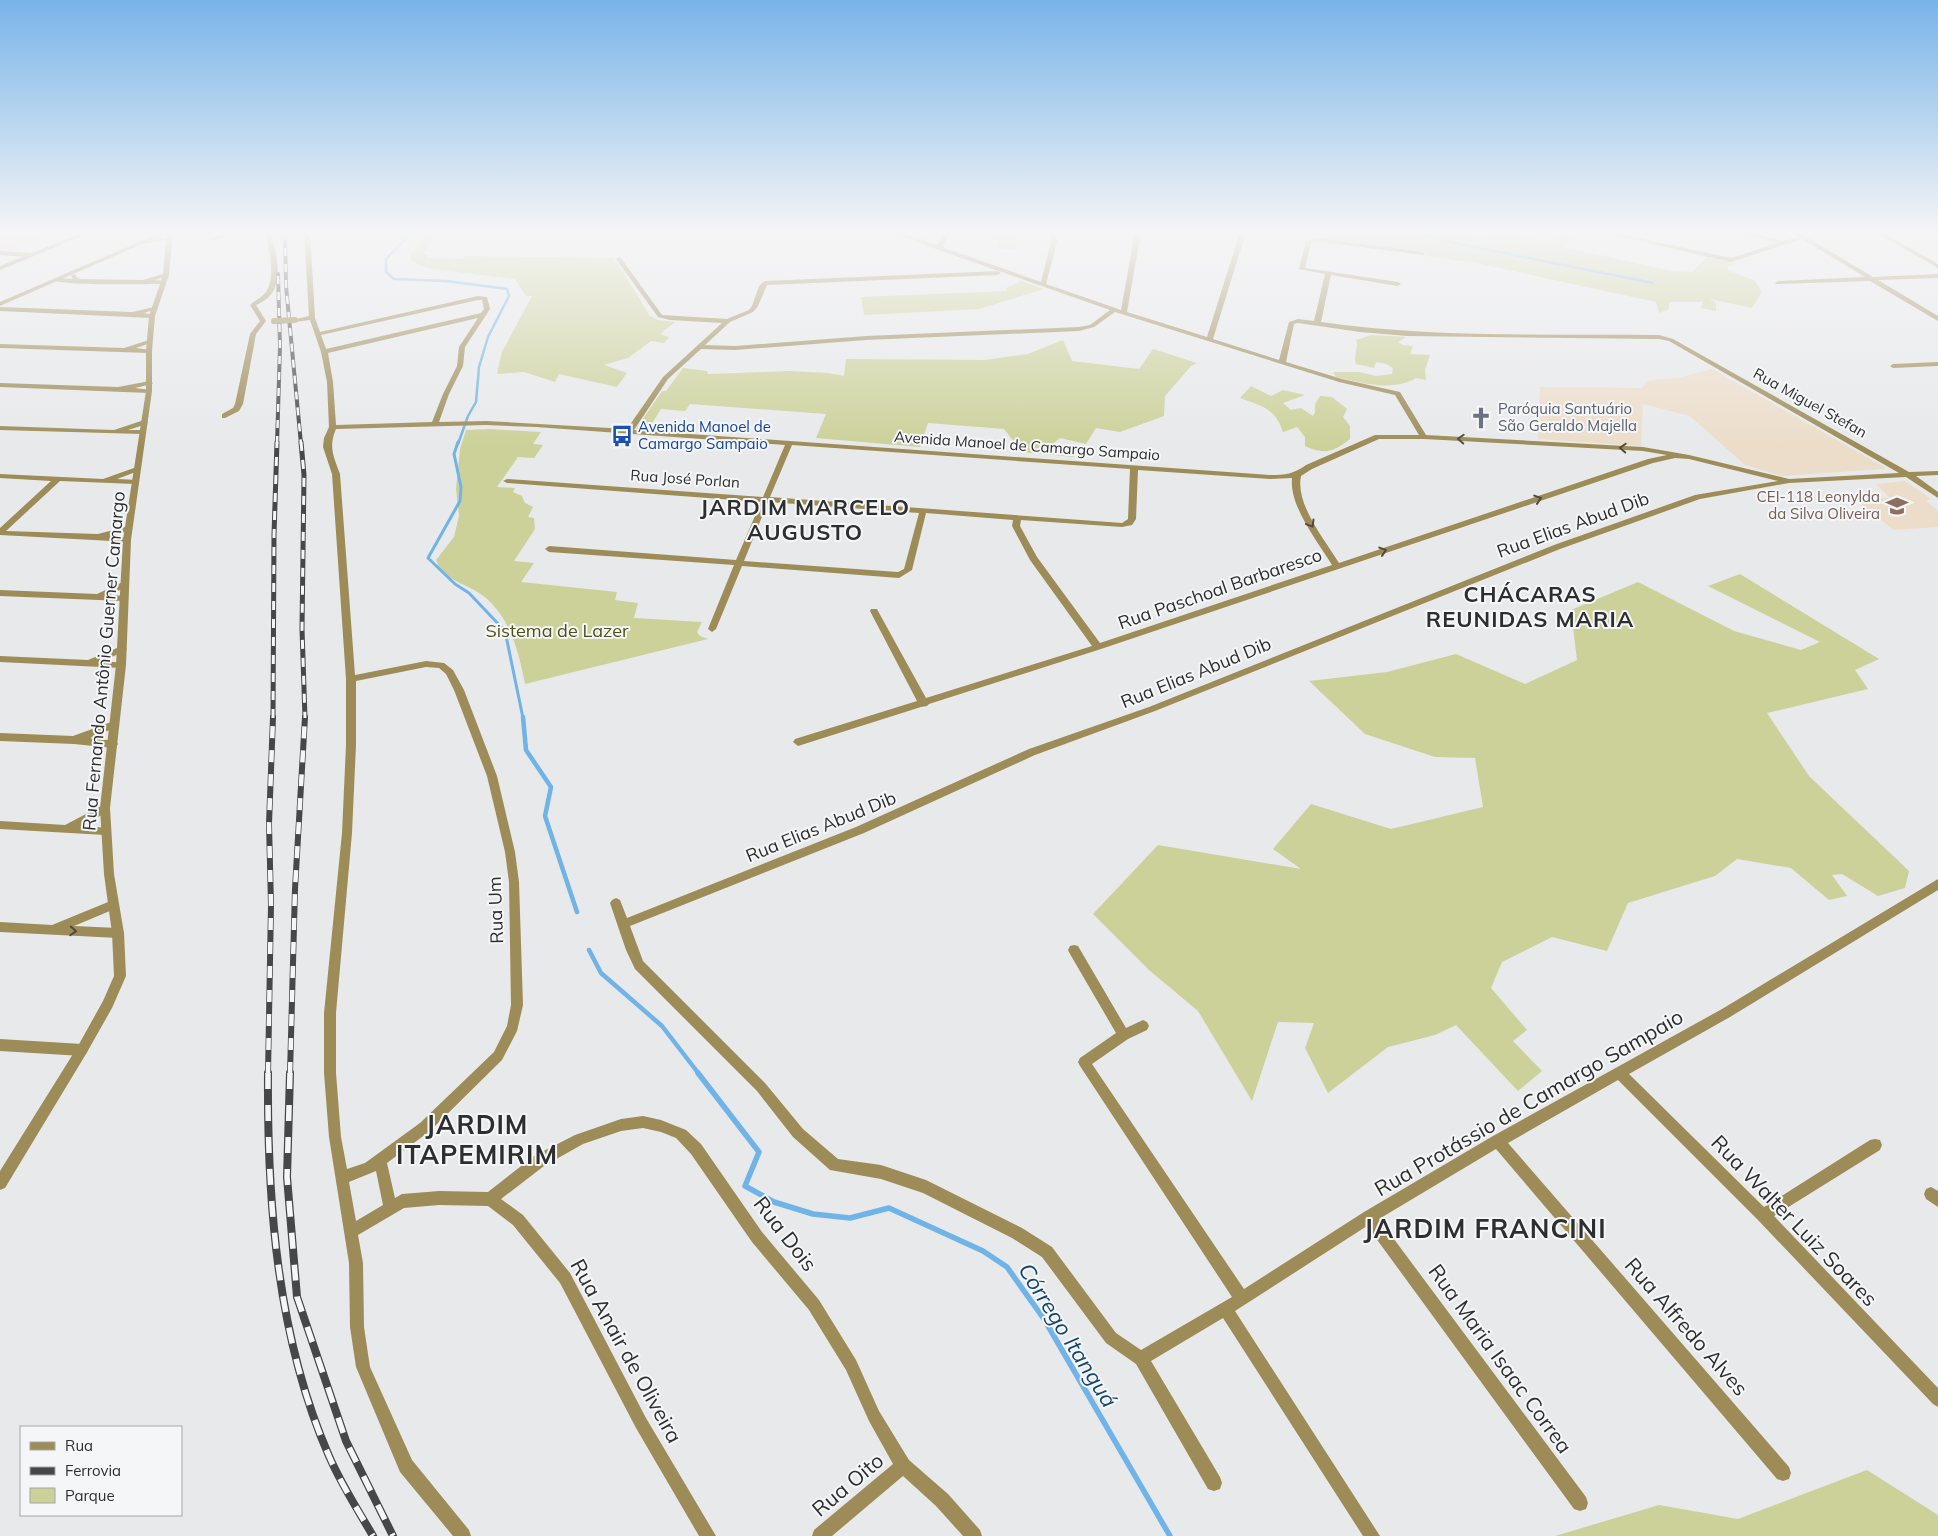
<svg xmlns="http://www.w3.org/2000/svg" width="1938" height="1536" font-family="Mulish,sans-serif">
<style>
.education{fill:#ecddca}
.green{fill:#ccd199}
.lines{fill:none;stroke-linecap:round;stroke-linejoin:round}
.stream-far3{stroke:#70b3e7;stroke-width:2.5}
.stream-far2{stroke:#70b3e7;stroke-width:3}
.stream-far1{stroke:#70b3e7;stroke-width:4.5}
.stream{stroke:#70b3e7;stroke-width:5.5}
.minor{fill:#9d8c58;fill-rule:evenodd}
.tertiary{fill:#9d8c58;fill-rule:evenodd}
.rail-far3-casing{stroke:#464748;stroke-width:4}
.rail-far2-casing{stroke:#464748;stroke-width:5}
.rail-far1-casing{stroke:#464748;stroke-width:6}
.rail-casing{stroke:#464748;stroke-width:8}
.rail-far3{stroke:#f5f6f8;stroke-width:2.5;stroke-dasharray:8;stroke-linecap:butt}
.rail-far2{stroke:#f5f6f8;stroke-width:3;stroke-dasharray:9;stroke-linecap:butt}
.rail-far1{stroke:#f5f6f8;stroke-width:4.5;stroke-dasharray:12;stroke-linecap:butt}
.rail{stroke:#f5f6f8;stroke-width:5.5;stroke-dasharray:16;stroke-linecap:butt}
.minor-bridge{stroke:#9d8c58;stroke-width:6}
.oneway{stroke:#4f4a3b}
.labels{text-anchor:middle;stroke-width:4;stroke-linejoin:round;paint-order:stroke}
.far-street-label{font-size:15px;fill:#2e2e2f;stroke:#f5f6f8}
.far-worship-label{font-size:15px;fill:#5b616d;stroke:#f5f6f8;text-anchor:start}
.far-transit-label{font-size:15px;fill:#164399;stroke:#f5f6f8;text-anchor:start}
.far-education-label{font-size:15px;fill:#785e54;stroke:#f5f6f8;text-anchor:end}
.street-label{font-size:18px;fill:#2e2e2f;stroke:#f5f6f8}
.park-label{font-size:18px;fill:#4f5117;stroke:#f5f6f8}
.near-street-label{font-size:21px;fill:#2e2e2f;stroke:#f5f6f8}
.district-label{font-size:22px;font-weight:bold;letter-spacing:1px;fill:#2e2e2f;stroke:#f5f6f8}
.near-water-label{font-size:22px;font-style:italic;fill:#144668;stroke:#f5f6f8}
.near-district-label{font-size:26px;font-weight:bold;letter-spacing:1px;fill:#2e2e2f;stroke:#f5f6f8}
</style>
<rect width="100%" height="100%" fill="#e8e9eb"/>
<g class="education">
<polygon points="0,232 61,232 15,250 0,249"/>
<polygon points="1712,369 1884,467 1885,469 1782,476 1745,465 1690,416 1643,404 1641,446 1538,439 1540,387 1642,388 1647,381 1682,377"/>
<polygon points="1905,481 1931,499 1926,501 1938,511 1938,527 1894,530 1856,500 1890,498 1876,484"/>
</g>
<g class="green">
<polygon points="427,232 439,232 423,255 428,255 426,258 464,259 465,256 614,258 650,316 658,320 675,322 660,334 669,337 664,343 651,341 628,358 604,365 627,373 617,387 559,374 555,382 524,372 497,374 502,352 532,296 526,296 515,279 432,269 413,262 411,261 411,255"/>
<polygon points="992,232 1020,232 1015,250 997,248 1000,241 990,240"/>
<polygon points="1324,232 1457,232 1484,240 1493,232 1502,232 1547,243 1562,233 1575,236 1563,247 1672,271 1692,272 1707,257 1736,263 1728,267 1728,270 1754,280 1762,292 1752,308 1710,299 1716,303 1716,311 1701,308 1703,302 1669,302 1669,309 1659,313 1656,302 1476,263 1426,256 1427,253 1323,238"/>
<polygon points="1021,281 1044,289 979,309 864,315 861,297 1006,291 1006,288"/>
<path d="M 1371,335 L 1406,337 L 1398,342 L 1403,345 L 1413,346 L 1410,354 L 1430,355 L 1425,370 L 1426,380 L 1416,378 C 1393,392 1361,383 1336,377 L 1333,372 L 1359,372 L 1376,376 L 1392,374 L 1393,368 L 1386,364 L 1376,362 L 1374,368 L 1356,364 C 1353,356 1359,348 1356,340 Z"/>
<polygon points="1063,340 1072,361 1139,369 1153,349 1197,363 1191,366 1165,396 1164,416 1120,432 1096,428 1086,444 1060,438 1050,446 1075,457 1022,452 1004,429 928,423 920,447 816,438 826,414 690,404 685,411 661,409 648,430 636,429 662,391 666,391 683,368 707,371 708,374 790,371 828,373 844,376 846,359 984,360 1028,354"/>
<path d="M 1251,386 L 1271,396 L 1283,390 L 1305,395 L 1283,403 L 1291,410 L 1301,408 L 1313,416 L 1315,412 L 1315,404 L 1320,396 L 1332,397 L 1347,409 L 1343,417 L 1350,426 L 1350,439 C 1334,452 1324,455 1305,446 L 1305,437 L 1297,427 L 1283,432 C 1275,408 1262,406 1240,398 Z"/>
<path d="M 490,429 L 541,432 L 533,444 L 543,445 L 534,458 L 518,457 L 497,487 L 515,488 L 513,492 L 522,496 L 525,503 L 533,507 L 528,517 L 534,518 L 535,529 L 514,561 L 534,563 L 521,582 L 617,592 L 615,600 L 638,603 L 634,618 L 702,622 L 697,632 L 700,636 L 708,639 L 525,684 C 519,653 511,620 486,598 C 473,587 456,583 443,573 C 439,570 438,564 436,560 L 454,537 L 459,516 L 456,489 L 460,449 L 466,430 Z"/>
<polygon points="1740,574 1879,659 1855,670 1868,689 1767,713 1809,776 1909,871 1905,888 1878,896 1842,874 1832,875 1847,896 1829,900 1791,868 1737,859 1715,876 1628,903 1607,951 1552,937 1502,962 1491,988 1527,1030 1513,1041 1542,1071 1518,1091 1456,1025 1435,1035 1388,1047 1328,1093 1305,1048 1314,1023 1278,1022 1252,1101 1198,1011 1149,970 1093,914 1158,845 1301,869 1273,849 1311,804 1391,829 1483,807 1475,758 1435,757 1365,734 1309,681 1387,672 1456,654 1525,684 1577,660 1571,610 1638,582 1734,631 1801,650 1820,642 1708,586"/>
<polygon points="1867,1470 1938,1515 1938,1536 1555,1536 1659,1505 1738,1519"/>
</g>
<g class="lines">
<g class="stream-far3">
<polyline points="412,232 386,259 386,272 394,279 446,281 507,289 509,296 488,337 479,367 476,402 468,416 458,444"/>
<polyline points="1413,232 1460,244 1653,283"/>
</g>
<polyline class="stream-far2" points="458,442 454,454 461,487 460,501 428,558 455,584 469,593 505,631 523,718"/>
<g class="stream-far1">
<polyline points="523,717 526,750 551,787 545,816 577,912"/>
<polyline points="589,950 601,973 662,1026 699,1074"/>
</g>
<polyline class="stream" points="698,1073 759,1152 745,1186 774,1202 813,1214 850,1218 889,1208 983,1251 1007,1267 1044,1319 1170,1536"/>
<g class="minor">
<polygon points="229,232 238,232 211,241 208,239"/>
<path d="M 264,232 L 270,232 C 276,248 283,278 272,293 C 268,299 262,302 256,305 L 266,321 L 256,334 L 243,404 L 239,411 L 225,418 L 222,418 L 222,414 L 233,408 L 235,404 L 250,334 L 260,321 L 250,305 C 254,301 261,298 265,293 C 276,281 270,246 264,232 Z"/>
<path d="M 304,232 L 310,232 L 315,318 L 320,332 L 478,296 L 487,297 L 490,309 L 465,347 L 463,366 L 449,394 L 439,422 L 486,421 L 627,429 L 663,377 L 722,323 L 670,320 L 658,317 L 616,259 L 619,257 L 621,258 L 662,315 L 727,319 L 749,310 L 752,306 L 759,286 L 765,281 L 998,271 L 1001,273 L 998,275 L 767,285 L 758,306 L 753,312 L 730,322 L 705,345 L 735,346 L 866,336 L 1079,327 L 1090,325 L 1110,310 L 936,249 L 892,232 L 900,232 L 937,245 L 945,232 L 951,232 L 942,247 L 1041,282 L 1051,242 L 1050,232 L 1056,232 L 1057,242 L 1046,284 L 1121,310 L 1135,232 L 1141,232 L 1127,312 L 1207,337 L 1240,232 L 1246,232 L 1213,339 L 1279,360 L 1289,322 L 1298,319 L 1314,321 L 1325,274 L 1299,269 L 1306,241 L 1320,238 L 1422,252 L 1425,254 L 1424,255 L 1320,242 L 1311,243 L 1305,268 L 1398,282 L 1401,284 L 1398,286 L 1331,275 L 1321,322 C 1432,338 1547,334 1659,335 L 1673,339 L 1909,472 L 1938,471 L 1938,475 L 1916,476 L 1938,492 L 1938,498 L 1906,477 L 1789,483 L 1700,499 L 1560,549 L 1155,711 L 1035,755 L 864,833 L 630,926 L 643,961 L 765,1083 L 803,1129 L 838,1159 L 881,1165 L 926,1180 L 1022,1228 L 1052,1247 L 1116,1333 L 1141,1350 L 1232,1297 L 1080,1066 L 1078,1062 L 1080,1058 L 1116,1033 L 1070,954 L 1068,950 L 1070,946 L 1074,945 L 1078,946 L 1126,1028 L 1143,1020 L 1147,1022 L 1149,1026 L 1147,1030 L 1128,1039 L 1092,1064 L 1244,1289 L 1364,1212 L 1493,1136 L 1722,1009 L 1938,879 L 1938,890 L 1730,1017 L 1629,1074 L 1764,1207 L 1870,1140 L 1875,1139 L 1880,1140 L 1882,1145 L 1880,1150 L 1774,1216 L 1938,1388 L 1938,1407 L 1933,1404 L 1758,1220 L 1618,1080 L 1508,1143 L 1789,1467 L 1791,1473 L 1789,1479 L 1783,1481 L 1777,1479 L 1496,1149 L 1379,1219 L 1586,1497 L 1588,1503 L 1586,1509 L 1580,1511 L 1574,1509 L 1367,1226 L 1235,1311 L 1380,1536 L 1363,1536 L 1223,1318 L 1151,1361 L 1220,1477 L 1222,1483 L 1220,1489 L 1214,1491 L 1208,1489 L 1136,1364 L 1106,1343 L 1042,1257 L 1012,1238 L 923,1193 L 881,1179 L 830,1170 L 793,1137 L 757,1091 L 635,969 L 626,950 L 610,903 L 612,900 L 616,898 L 620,900 L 627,918 L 856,827 L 1029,749 L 1149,707 L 1554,545 L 1695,495 L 1778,481 L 1689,459 L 1675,458 L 1653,463 L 1101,649 L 929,704 L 927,706 L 921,707 L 798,746 L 793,742 L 795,739 L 917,701 L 870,611 L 871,609 L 877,609 L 878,611 L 926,698 L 1092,646 L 1030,560 L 1012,526 L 1013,520 L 926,513 L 912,570 L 899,578 L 742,566 L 716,629 L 712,632 L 708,629 L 734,565 L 549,552 L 545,549 L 549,546 L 736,560 L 761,502 L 507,483 L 503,481 L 507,479 L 763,497 L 785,445 L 536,427 L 486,425 L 336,429 C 328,447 334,457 340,474 L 355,675 L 426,661 L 444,663 L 453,670 L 464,690 L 497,776 L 515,852 L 519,882 L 523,1005 L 517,1031 L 502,1060 L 430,1131 L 387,1163 L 395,1198 L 402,1194 L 439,1191 L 488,1192 L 534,1156 L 575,1135 L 621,1119 L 643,1116 L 661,1120 L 686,1130 L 701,1144 L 762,1232 L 819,1300 L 856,1360 L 879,1411 L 909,1460 L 948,1494 L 980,1530 L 982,1536 L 963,1536 L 936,1506 L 903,1476 L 832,1536 L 812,1536 L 814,1530 L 893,1464 L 869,1421 L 846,1370 L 809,1310 L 752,1242 L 691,1154 L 676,1138 L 661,1132 L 643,1128 L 621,1131 L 583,1144 L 544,1166 L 501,1199 L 523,1215 L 570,1273 L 646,1418 L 716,1536 L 699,1536 L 636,1428 L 560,1283 L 513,1225 L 488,1206 L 439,1205 L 404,1208 L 358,1235 L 363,1263 L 364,1327 L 370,1367 L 412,1460 L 469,1530 L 471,1536 L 453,1536 L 400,1472 L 356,1367 L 350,1327 L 349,1263 L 329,1137 L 324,1073 L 324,1013 L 342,833 L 346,745 L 346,679 L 332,474 L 323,447 L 324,438 L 329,427 L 327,382 L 321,352 L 310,320 L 295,322 L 292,320 L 309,316 ZM 478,300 L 482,300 L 484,309 L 481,313 L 326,349 L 321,335 ZM 1115,312 L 1339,382 L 1395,395 L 1419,435 L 1375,435 L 1306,465 C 1294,474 1285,475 1270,475 L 634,430 L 668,379 L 701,349 L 735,350 L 866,340 L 1079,331 L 1094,327 ZM 478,318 L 459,347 L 457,366 L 443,394 L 432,422 L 336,425 L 333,382 L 328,353 ZM 1298,323 L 1360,332 L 1407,336 L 1659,339 L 1669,341 L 1899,473 L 1789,479 L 1689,455 L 1643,447 L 1426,435 L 1400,392 L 1342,379 L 1286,362 L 1294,324 ZM 1379,439 L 1424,439 L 1643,451 L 1667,455 L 1648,459 L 1339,563 C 1325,540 1295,504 1301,476 L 1312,469 ZM 792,445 L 1130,469 L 1128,519 L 1122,523 L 770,497 ZM 1138,470 L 1270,479 L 1292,478 C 1289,506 1318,542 1332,565 L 1100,643 L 1037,557 L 1020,526 L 1021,520 L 1122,527 L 1132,525 L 1136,519 ZM 768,502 L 919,513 L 904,569 L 898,572 L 744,561 ZM 426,667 L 439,668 L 446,674 L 454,690 L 487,776 L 505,852 L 509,882 L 511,1005 L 507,1026 L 494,1052 L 420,1123 L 365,1163 L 347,1169 L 341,1137 L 336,1073 L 336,1013 L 352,833 L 356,745 L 356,681 ZM 376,1171 L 383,1205 L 356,1221 L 349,1182 Z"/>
<polygon points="1600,232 1611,232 1731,258 1777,243 1735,232 1745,232 1783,241 1798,237 1791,232 1798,232 1873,277 1938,274 1938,278 1878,280 1938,316 1938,321 1870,281 1776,284 1775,283 1778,281 1865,277 1802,239 1731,262"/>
<polygon points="0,251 30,253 33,255 30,257 0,255"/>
<path d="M 166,273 L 169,275 L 168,276 L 155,280 L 165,281 L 166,282 L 163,284 C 145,284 64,286 53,280 L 56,278 L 73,279 L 71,276 L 74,274 L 79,279 L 143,280 Z"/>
<polygon points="0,307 132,312 154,307 157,309 144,313 154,315 154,317 152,318 0,311"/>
<polygon points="149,340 151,341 151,343 136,348 151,350 151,352 149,353 0,348 0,344 124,348"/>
<polygon points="1938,362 1938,366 1893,368 1890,366 1893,364"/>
<polygon points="150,381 153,383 152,384 135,388 151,390 151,392 149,393 0,387 0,383 118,387"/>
<polygon points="144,420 148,422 147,424 128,430 145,430 145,434 142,434 0,430 0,426 114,430"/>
<polygon points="134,468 140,468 141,470 117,479 138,480 139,482 135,484 60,481 6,531 98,534 129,526 132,526 132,530 111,536 130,538 130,542 0,535 0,528 51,481 0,478 0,474 103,479"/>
<polygon points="125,581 129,584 128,586 110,595 126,596 127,598 123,601 0,596 0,590 97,594"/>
<polygon points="122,646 127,649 125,651 103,661 124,663 126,665 121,668 0,662 0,656 88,660"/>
<polygon points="114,721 117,723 119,725 117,727 90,738 116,741 118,744 116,747 113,748 74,744 0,741 0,733 73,736"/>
<polygon points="105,804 109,805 110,808 109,811 81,826 109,828 110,831 109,834 105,835 0,829 0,821 65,825"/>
<polygon points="113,900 117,902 119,905 117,908 74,926 118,928 122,930 124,933 122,936 118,938 0,932 0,922 52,925"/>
<polygon points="0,1039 82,1044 86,1046 88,1050 86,1054 82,1056 0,1051"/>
<polygon points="1931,1187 1938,1191 1938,1207 1926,1199 1924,1194 1926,1189"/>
</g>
<g class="tertiary">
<polygon points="84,232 92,232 0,270 0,266"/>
<path d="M 162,232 L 173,232 L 169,275 L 155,316 L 152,351 L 152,391 L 131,540 L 126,665 L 110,808 L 114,874 L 124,933 L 126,976 L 112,1008 L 86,1054 L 5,1188 L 0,1190 L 0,1171 L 78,1046 L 103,1001 L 114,976 L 112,933 L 104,874 L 100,808 L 116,665 L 123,540 L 146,391 L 146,351 L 149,316 L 163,275 L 166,240 L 142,244 L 2,305 L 0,306 L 0,302 ZM 167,234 L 167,237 L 157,239 Z"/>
<polygon points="1875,232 1882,232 1938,264 1938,268"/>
</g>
<g class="rail-far3-casing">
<g id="rail-far3">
<polyline points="285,232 286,286 301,444"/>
<polyline points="277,444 280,346 278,274"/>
</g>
</g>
<g class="rail-far2-casing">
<g id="rail-far2">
<polyline points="301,442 304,475 302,629 305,718"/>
<polyline points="273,718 274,535 277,442"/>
</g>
</g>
<g class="rail-far1-casing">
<g id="rail-far1">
<polyline points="268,1074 271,905 269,824 273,717"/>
<polyline points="290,1074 295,889 305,717"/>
</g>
</g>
<g class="rail-casing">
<g id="rail">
<path d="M 268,1073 C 267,1202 277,1337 329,1456 C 341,1484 358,1510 373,1536"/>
<polyline points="290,1073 287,1177 297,1297 346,1441 393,1536"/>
</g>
</g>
<use href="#rail-far3" class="rail-far3"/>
<use href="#rail-far2" class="rail-far2"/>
<use href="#rail-far1" class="rail-far1"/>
<use href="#rail" class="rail"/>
<polyline class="minor-bridge" points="274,321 295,320"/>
</g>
<defs><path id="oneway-chevron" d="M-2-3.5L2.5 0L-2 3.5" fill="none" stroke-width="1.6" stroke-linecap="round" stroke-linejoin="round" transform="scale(1.25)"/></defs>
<g class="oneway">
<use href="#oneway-chevron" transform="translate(1461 439) rotate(-177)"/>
<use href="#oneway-chevron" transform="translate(1623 448) rotate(-177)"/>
<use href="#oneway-chevron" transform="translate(1538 499) rotate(-18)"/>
<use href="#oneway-chevron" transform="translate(1311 524) rotate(59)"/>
<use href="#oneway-chevron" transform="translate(1383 551) rotate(-18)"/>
<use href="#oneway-chevron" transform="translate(73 931) rotate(3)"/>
</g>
<linearGradient id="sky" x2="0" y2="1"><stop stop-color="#78b4e8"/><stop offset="0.52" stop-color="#f5f5f6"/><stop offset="1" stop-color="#f5f5f6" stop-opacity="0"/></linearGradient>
<rect width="1938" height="447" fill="url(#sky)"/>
<defs>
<g id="church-bare" transform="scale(1.725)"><path d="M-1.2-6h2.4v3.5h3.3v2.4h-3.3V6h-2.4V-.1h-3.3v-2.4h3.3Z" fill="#6b7280" stroke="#f5f6f8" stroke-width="2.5" paint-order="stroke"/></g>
<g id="bus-bare" transform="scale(1.725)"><path d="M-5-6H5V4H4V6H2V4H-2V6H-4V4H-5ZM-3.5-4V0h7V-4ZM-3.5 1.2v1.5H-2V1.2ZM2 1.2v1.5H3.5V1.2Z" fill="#1a4fb4" stroke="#f5f6f8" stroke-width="2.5" paint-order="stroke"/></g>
<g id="school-bare" transform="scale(1.725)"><path d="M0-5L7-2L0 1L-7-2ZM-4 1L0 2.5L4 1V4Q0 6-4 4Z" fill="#8d6e63" stroke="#f5f6f8" stroke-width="2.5" paint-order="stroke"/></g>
</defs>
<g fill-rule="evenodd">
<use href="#church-bare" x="1481" y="418"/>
<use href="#bus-bare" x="622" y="436"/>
<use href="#school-bare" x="1897" y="506"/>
</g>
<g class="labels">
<g class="far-street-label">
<text transform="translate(1810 403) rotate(29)" y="5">Rua Miguel Stefan</text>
<text transform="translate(1027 446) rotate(4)" y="5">Avenida Manoel de Camargo Sampaio</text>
<text transform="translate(685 479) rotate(4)" y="5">Rua José Porlan</text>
</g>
<g class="far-worship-label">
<text x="1498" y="414">Paróquia Santuário<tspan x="1498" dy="17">São Geraldo Majella</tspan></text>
</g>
<g class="far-transit-label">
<text x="638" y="432">Avenida Manoel de<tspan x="638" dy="17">Camargo Sampaio</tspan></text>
</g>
<g class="far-education-label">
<text x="1880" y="502">CEI-118 Leonylda<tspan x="1880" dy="17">da Silva Oliveira</tspan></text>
</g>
<g class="street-label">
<text transform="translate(1573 525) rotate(-20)" y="6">Rua Elias Abud Dib</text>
<text transform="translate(1220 589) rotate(-19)" y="6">Rua Paschoal Barbaresco</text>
<text transform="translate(104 661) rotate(-85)" y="6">Rua Fernando Antônio Guerner Camargo</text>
<text transform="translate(1196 673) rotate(-22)" y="6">Rua Elias Abud Dib</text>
<text transform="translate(821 827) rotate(-22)" y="6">Rua Elias Abud Dib</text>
<text transform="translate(496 910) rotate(-92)" y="6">Rua Um</text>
</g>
<g class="park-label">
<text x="557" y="637">Sistema de Lazer</text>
</g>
<g class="near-street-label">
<text transform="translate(1529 1103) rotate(-30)" y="7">Rua Protássio de Camargo Sampaio</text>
<text transform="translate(1794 1221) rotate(46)" y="7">Rua Walter Luiz Soares</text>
<text transform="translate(785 1234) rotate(52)" y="7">Rua Dois</text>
<text transform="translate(1686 1327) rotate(49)" y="7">Rua Alfredo Alves</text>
<text transform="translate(626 1351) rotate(61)" y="7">Rua Anair de Oliveira</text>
<text transform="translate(1500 1359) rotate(54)" y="7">Rua Maria Isaac Correa</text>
<text transform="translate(848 1485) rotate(-40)" y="7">Rua Oito</text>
</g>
<g class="district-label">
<text x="805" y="515">JARDIM MARCELO<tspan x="805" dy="25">AUGUSTO</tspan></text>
<text x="1530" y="602">CHÁCARAS<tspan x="1530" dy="25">REUNIDAS MARIA</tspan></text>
</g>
<g class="near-water-label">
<text transform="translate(1068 1335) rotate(58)" y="8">Córrego Itanguá</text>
</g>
<g class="near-district-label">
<text x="477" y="1134">JARDIM<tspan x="477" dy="30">ITAPEMIRIM</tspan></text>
<text x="1485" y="1238">JARDIM FRANCINI</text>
</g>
</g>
<rect x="20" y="1426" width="162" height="90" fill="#f5f6f8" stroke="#a5a6a8"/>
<rect x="30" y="1442" width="25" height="8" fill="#9d8c58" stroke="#a5a6a8"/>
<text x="65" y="1451" font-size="15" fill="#2e2e2f">Rua</text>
<rect x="30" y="1467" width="25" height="8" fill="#464748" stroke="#a5a6a8"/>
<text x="65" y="1476" font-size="15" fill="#2e2e2f">Ferrovia</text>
<rect x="30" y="1488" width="25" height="15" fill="#ccd199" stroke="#a5a6a8"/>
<text x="65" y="1501" font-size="15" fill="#2e2e2f">Parque</text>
</svg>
